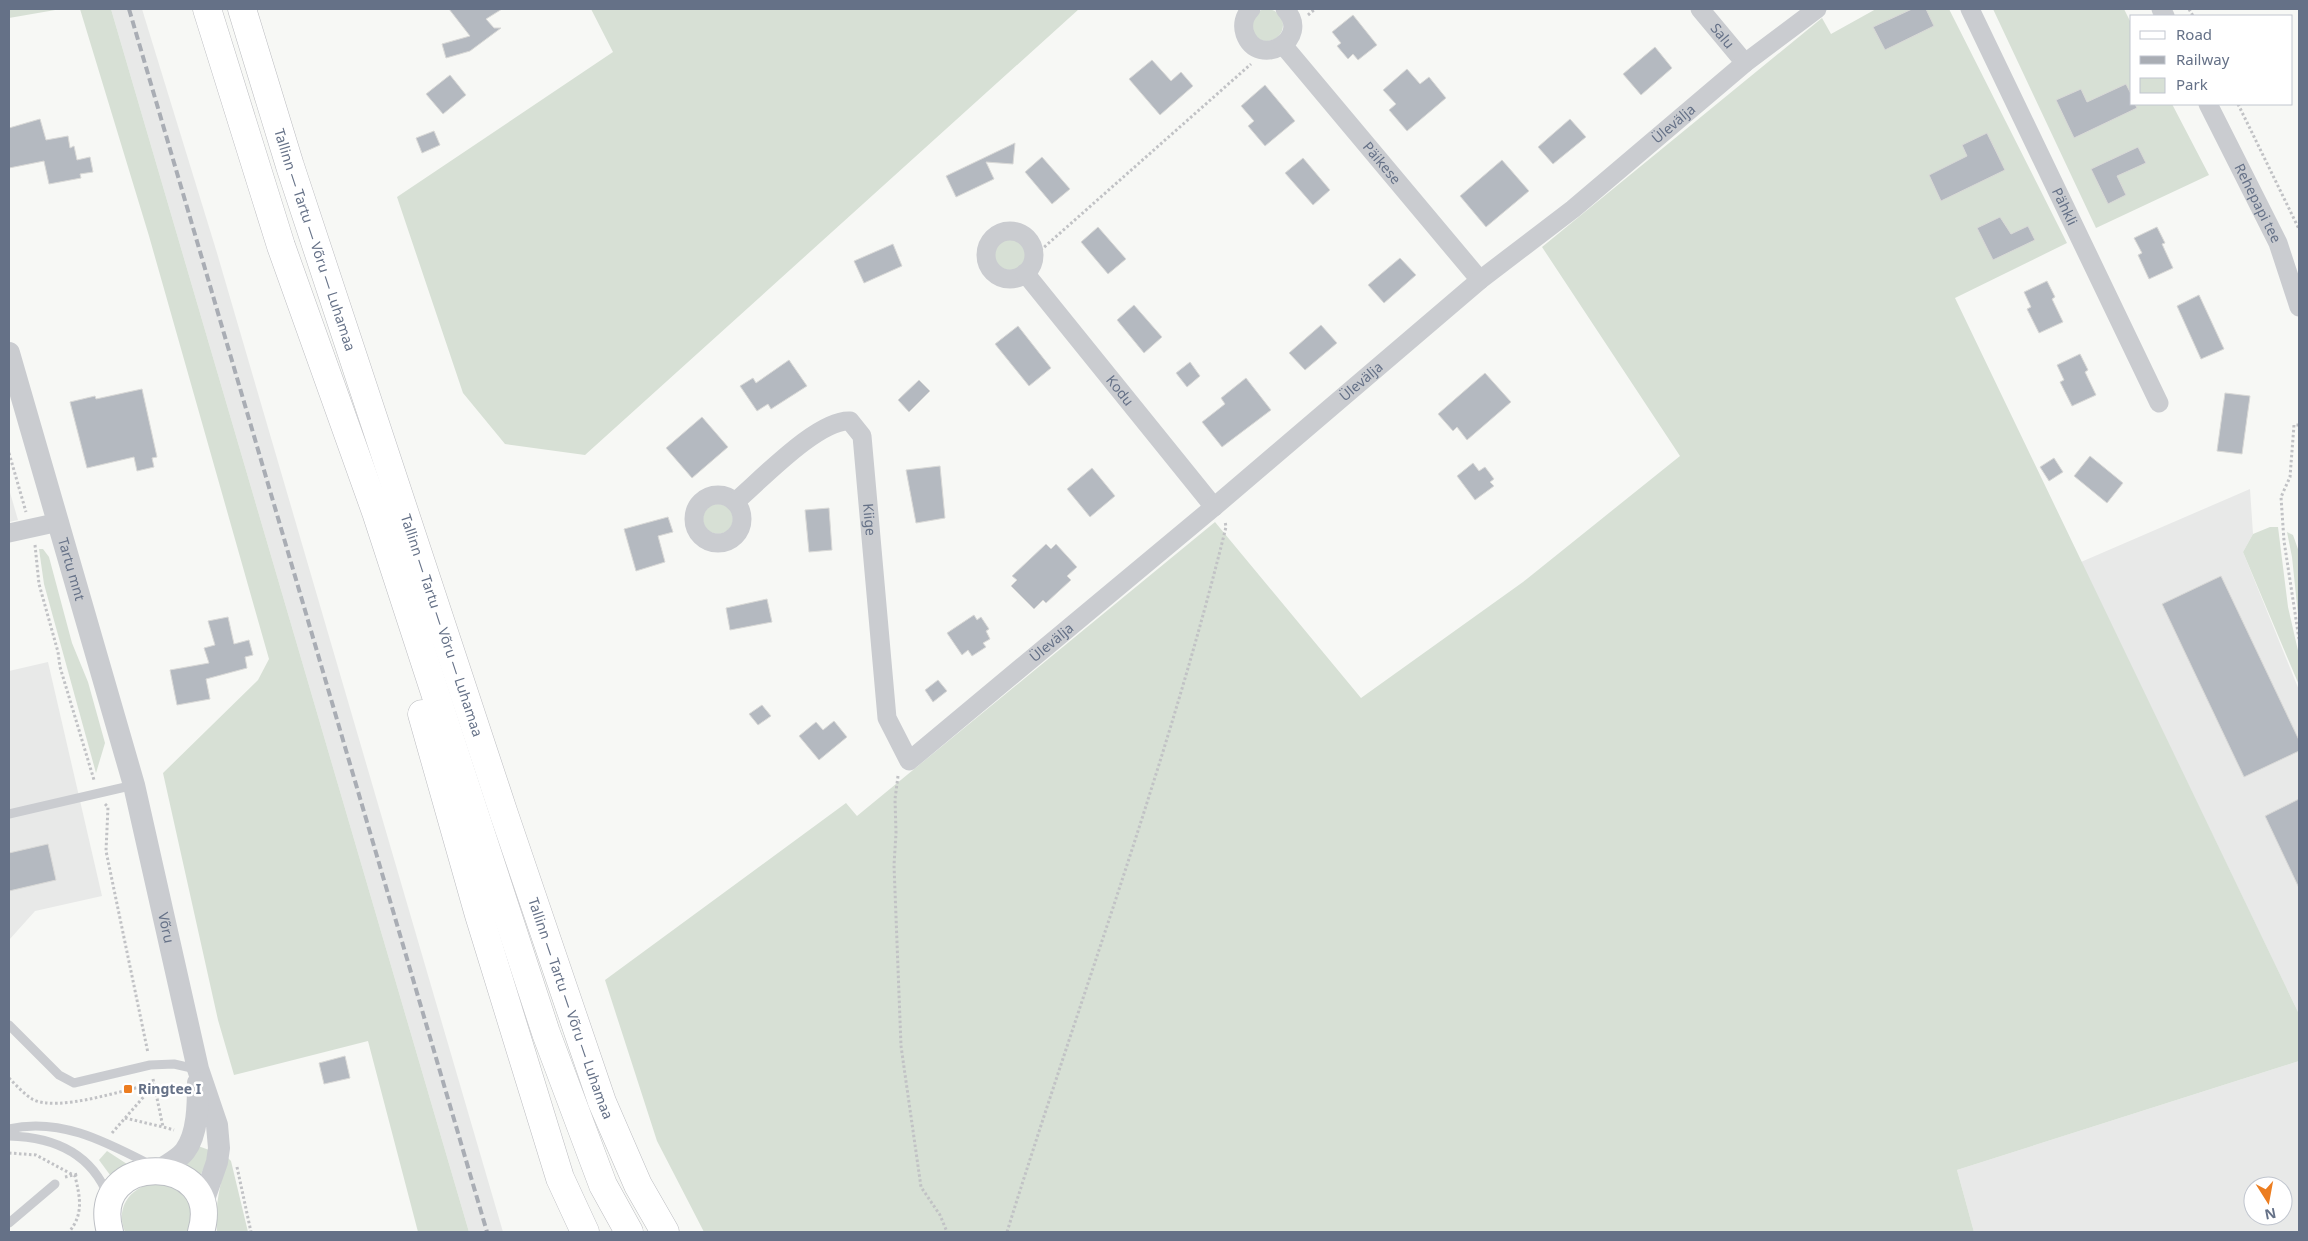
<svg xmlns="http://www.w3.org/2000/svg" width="2308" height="1241" font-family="'Noto Sans',sans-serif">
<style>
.built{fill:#e8e9e8;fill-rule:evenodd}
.green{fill:#d7e0d5}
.building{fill:#b4b9c0;stroke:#d9d9d7}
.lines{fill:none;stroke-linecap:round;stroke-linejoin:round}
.secondary-casing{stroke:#bcbfc4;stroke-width:28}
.trunk-casing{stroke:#bcbdc1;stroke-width:29}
.path{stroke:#c1c2c5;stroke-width:3;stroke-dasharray:2.5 2.5;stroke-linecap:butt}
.service{stroke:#caccd0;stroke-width:9}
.minor{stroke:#caccd0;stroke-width:19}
.tertiary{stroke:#caccd0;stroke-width:22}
.secondary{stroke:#fff;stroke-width:26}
.trunk{stroke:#fff;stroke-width:28}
.rail{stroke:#a9adb4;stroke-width:4;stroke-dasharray:8 4;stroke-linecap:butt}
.poi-dot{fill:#ec7d20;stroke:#fff;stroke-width:2}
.labels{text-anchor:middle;stroke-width:5;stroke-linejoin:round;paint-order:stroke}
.street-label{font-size:14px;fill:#657187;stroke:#fff}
.poi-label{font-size:14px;font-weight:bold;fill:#657187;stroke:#fff;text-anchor:start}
</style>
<rect width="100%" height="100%" fill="#f7f8f5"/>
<g class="built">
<polygon points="111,9 142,9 217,253 503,1232 469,1232"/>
<polygon points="9,489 18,520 9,522"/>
<polygon points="2250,489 2253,534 2243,552 2299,690 2299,1014 2081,562"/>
<polygon points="48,662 102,896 35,911 9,940 9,671"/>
<path d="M 2299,1061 L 2299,1232 L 1974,1232 L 1957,1170 ZM 2253,1186 L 2283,1186 L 2283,1216 L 2253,1216 Z"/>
</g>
<g class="green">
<polygon points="9,9 61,9 9,18"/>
<polygon points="80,9 111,9 469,1232 418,1232 368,1041 234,1075 218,1020 163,773 258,680 269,659 149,236"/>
<polygon points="591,9 1079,9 585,455 505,444 463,393 397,197 613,52"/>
<polygon points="1876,9 1949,9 2067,243 1955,298 2299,1014 2299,1061 1957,1170 1974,1232 704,1232 657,1141 605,980 846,803 857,816 1215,522 1361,698 1523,582 1680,456 1542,247 1822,18 1831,34"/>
<polygon points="1993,9 2124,9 2132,25 2132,104 2172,104 2209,175 2096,228"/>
<circle cx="1267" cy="25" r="16"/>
<circle cx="1010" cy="254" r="16"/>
<circle cx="718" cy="519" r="15"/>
<polygon points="2270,527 2278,527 2288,607 2299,655 2299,685 2243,552 2253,534"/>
<polygon points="2287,532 2293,535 2299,552 2299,624 2292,557"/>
<polygon points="39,549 43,549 49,557 72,643 88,682 105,743 96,773 44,584"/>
<polygon points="198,1146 212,1151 200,1176 185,1166"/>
<polygon points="107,1151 130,1166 113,1179 99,1160"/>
<path d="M 227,1157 L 231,1161 L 248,1232 L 217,1232 C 214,1206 221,1183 227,1157 Z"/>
<path d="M 159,1182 C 189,1194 194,1200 190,1232 L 125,1232 C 114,1205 133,1185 159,1182 Z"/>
</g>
<g class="building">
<polygon points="449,9 502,9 486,19 494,28 501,28 470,51 446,58 442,44 470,36"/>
<polygon points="1912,9 1926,9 1934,26 1885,50 1873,27"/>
<polygon points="1353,15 1377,45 1358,60 1353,54 1348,59 1337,46 1341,43 1332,32"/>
<polygon points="1655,47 1672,68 1641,95 1623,74"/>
<polygon points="1152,60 1171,81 1181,72 1193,86 1160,115 1129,79"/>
<polygon points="1407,69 1420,84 1429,77 1446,98 1407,131 1389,110 1396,104 1383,90"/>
<polygon points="450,75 466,95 443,114 426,94"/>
<polygon points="2126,84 2132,96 2132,104 2135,104 2137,108 2074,138 2056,100 2081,89 2087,102"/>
<polygon points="1265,85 1295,121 1265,146 1248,126 1254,121 1241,106"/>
<polygon points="40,119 46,140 68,136 70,148 74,146 77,160 90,157 93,172 80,174 81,178 49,184 44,161 9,168 9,128"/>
<polygon points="1570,119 1586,137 1553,164 1538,147"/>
<polygon points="434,131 440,145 422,153 416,138"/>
<polygon points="1987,133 2005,170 1941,201 1929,175 1967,156 1962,145"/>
<polygon points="1015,143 1013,164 986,162 994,179 956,197 946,176"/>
<polygon points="2138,147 2146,163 2117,176 2126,195 2108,204 2091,169"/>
<polygon points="1042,157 1070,189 1052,204 1025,172"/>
<polygon points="1303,158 1330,190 1313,205 1285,173"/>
<polygon points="1502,160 1529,191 1486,227 1460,196"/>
<polygon points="2000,217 2011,234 2028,226 2035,240 1993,260 1977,228"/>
<polygon points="1098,227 1126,259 1108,274 1081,242"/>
<polygon points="2157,227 2165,243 2162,244 2173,268 2149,279 2138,255 2142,253 2134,238"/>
<polygon points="893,244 902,266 864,283 854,261"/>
<polygon points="1400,258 1416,275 1384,303 1368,285"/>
<polygon points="2047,281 2055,297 2052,299 2063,322 2039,333 2027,309 2031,307 2024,292"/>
<polygon points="2199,295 2224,349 2201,359 2177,306"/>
<polygon points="1134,305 1162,337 1144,353 1117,320"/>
<polygon points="1321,325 1337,343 1305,370 1289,353"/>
<polygon points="1018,326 1051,368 1029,386 995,344"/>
<polygon points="2080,354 2088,370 2085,372 2096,395 2072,406 2060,382 2064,380 2057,365"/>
<polygon points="789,360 807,386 771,409 768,404 757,411 740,386 753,378 756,383"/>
<polygon points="1190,362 1200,376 1187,387 1176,373"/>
<polygon points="1485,373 1511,402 1467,440 1457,427 1453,431 1438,414"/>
<polygon points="1246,378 1271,410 1222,447 1202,422 1225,404 1221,398"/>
<polygon points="919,380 930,391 909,412 898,400"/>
<polygon points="142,389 157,457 152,458 154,467 137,471 134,457 87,468 70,402 95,396 96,399"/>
<polygon points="2225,393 2250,396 2242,454 2217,451"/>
<polygon points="702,417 728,447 692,478 666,448"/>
<polygon points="2090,456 2123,483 2107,503 2074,476"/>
<polygon points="2054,458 2063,472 2049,481 2040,467"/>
<polygon points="1473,463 1479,471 1485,467 1494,479 1490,482 1494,486 1475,500 1457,476"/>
<polygon points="940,466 945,518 916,523 906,470"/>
<polygon points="1092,468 1115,496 1090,517 1067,489"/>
<polygon points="829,508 832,550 809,552 805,510"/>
<polygon points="668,517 673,532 658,536 665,562 636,571 624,529"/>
<polygon points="1046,544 1051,549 1056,544 1077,567 1067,576 1071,580 1046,603 1043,600 1034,609 1011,586 1017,580 1012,576"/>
<polygon points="2221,576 2299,740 2299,751 2244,777 2162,604"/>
<polygon points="767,599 772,622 730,630 726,608"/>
<polygon points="974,615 977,620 981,617 989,629 986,631 990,639 983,643 986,647 972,656 968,650 962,655 947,633"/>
<polygon points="228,617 234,644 249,640 253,655 245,657 247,668 206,679 210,699 177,705 170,670 209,663 204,648 215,645 208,621"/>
<polygon points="938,680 947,691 933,702 925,690"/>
<polygon points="762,705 771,716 758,725 749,714"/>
<polygon points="834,721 847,737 819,760 799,736 816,722 823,730"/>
<polygon points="2299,799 2299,888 2265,816"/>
<polygon points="48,844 56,880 9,891 9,853"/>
<polygon points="345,1056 350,1078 324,1084 319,1063"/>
</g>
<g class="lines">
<g class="secondary-casing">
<path id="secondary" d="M 110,1232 C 87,1150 225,1152 201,1232"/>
</g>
<g class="trunk-casing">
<g id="trunk">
<polyline points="207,9 281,246 376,512 546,1033 603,1185 629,1232"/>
<path id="s8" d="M 242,9 L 290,166 L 504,814 L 602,1102 L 638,1185 L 665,1232"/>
<polyline points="422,714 479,915 560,1178 585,1232"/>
</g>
</g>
<g class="path">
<polyline points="2189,9 2193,16"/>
<polyline points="1308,15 1315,9"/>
<polyline points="2238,104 2299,229"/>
<polyline points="1033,257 1251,64"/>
<polyline points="2299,425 2294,425 2290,477 2281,497 2284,541 2299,639"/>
<polyline points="9,453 26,512"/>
<polyline points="35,545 39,584 58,652 60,667 94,780"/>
<polyline points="898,776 895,799 896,833 894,865 901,1046 921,1187 940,1215 947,1232"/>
<polyline points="105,804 108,807 106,851 148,1053"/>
<path d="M 9,1078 C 16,1085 24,1094 32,1099 C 58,1113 124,1089 154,1084"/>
<polyline points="153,1079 163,1127 174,1130"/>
<polyline points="125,1118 163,1127"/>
<polyline points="112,1133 154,1085"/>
<path d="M 9,1153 L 36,1155 L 75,1176 C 80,1197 84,1214 69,1232"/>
<polyline points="237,1167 251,1232"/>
<polyline points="65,1177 78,1174"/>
<path d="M 1007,1232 C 1080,997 1167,766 1226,527 L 1225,521"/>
</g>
<g class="service">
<polyline points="9,814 134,785"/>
<polyline points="9,1025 59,1075 74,1083 150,1065 174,1064 196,1069"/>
<path d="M 9,1129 C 60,1117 106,1142 151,1165"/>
<path d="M 9,1136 C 53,1137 91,1153 108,1196"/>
<polyline points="9,1223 55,1184"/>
</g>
<g class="minor">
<path d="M 1251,9 C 1244,16 1242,25 1245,34 C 1258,70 1313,39 1285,9"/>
<path id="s1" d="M 1700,9 L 1745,63"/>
<path id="s2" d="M 1970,9 L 2159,403"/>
<polyline points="2161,9 2165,16"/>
<path id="s3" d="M 1283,45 L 1480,280"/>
<path id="s4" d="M 2208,104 L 2278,243 L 2299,307"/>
<circle cx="1010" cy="255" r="24"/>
<path id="s5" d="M 1025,273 L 1214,507"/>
<circle cx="718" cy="519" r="24"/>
<path id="s6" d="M 735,502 C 761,480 818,419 850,421 L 862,436 L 887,718 L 909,761 L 1214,507 L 1480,280 L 1573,209 L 1745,63 L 1817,9"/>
<polyline points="9,533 59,522"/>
</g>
<g class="tertiary">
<path id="s7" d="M 9,353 L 134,785 L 198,1069 L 217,1125 L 219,1148 L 217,1162 L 202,1205"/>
<path d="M 160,1170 C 168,1164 179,1159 185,1151 C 198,1134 198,1103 198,1083"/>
</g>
<use href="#secondary" class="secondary"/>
<use href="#trunk" class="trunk"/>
<polyline class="rail" points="129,9 487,1232"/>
</g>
<rect class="poi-dot" x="123" y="1084" width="10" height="10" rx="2.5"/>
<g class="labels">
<g class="street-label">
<text dy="5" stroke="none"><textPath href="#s1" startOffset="35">Salu</textPath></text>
<text dy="5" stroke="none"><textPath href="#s6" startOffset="1489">Ülevälja</textPath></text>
<text dy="5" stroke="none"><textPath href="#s3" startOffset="154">Päikese</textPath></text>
<text dy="5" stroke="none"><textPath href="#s4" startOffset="111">Rehepapi tee</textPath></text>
<text dy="5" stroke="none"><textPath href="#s2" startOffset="219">Pähkli</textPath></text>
<text dy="5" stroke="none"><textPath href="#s8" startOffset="242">Tallinn — Tartu — Võru — Luhamaa</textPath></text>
<text dy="5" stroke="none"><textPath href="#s6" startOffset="1084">Ülevälja</textPath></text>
<text dy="5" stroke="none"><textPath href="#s5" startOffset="151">Kodu</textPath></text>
<text dy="5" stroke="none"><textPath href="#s6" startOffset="246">Kiige</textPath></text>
<text dy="5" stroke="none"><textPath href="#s7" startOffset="225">Tartu mnt</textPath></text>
<text dy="5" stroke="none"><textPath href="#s8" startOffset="648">Tallinn — Tartu — Võru — Luhamaa</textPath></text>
<text dy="5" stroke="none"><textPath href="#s6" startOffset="679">Ülevälja</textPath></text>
<text dy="5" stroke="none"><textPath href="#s7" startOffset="596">Võru</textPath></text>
<text dy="5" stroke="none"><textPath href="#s8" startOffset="1052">Tallinn — Tartu — Võru — Luhamaa</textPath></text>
</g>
<g class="poi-label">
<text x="138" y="1094">Ringtee I</text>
</g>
</g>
<rect width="2308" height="1241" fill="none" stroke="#657187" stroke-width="20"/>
<rect x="2130" y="15" width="162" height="90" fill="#ffffff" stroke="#c1c6cf"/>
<rect x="2140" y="31" width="25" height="8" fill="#ffffff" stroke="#c1c6cf"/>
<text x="2176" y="40" font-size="15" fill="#657187">Road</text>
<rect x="2140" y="56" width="25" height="8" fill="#a9adb4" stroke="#c1c6cf"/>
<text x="2176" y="65" font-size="15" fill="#657187">Railway</text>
<rect x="2140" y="78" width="25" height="15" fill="#d7e0d5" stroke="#c1c6cf"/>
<text x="2176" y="90" font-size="15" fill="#657187">Park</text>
<g transform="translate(2268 1201) rotate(169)"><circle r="24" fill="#ffffff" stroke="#c1c6cf"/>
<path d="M0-4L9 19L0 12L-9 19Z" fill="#ec7d20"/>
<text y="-8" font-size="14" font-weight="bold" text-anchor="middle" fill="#657187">N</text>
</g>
</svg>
